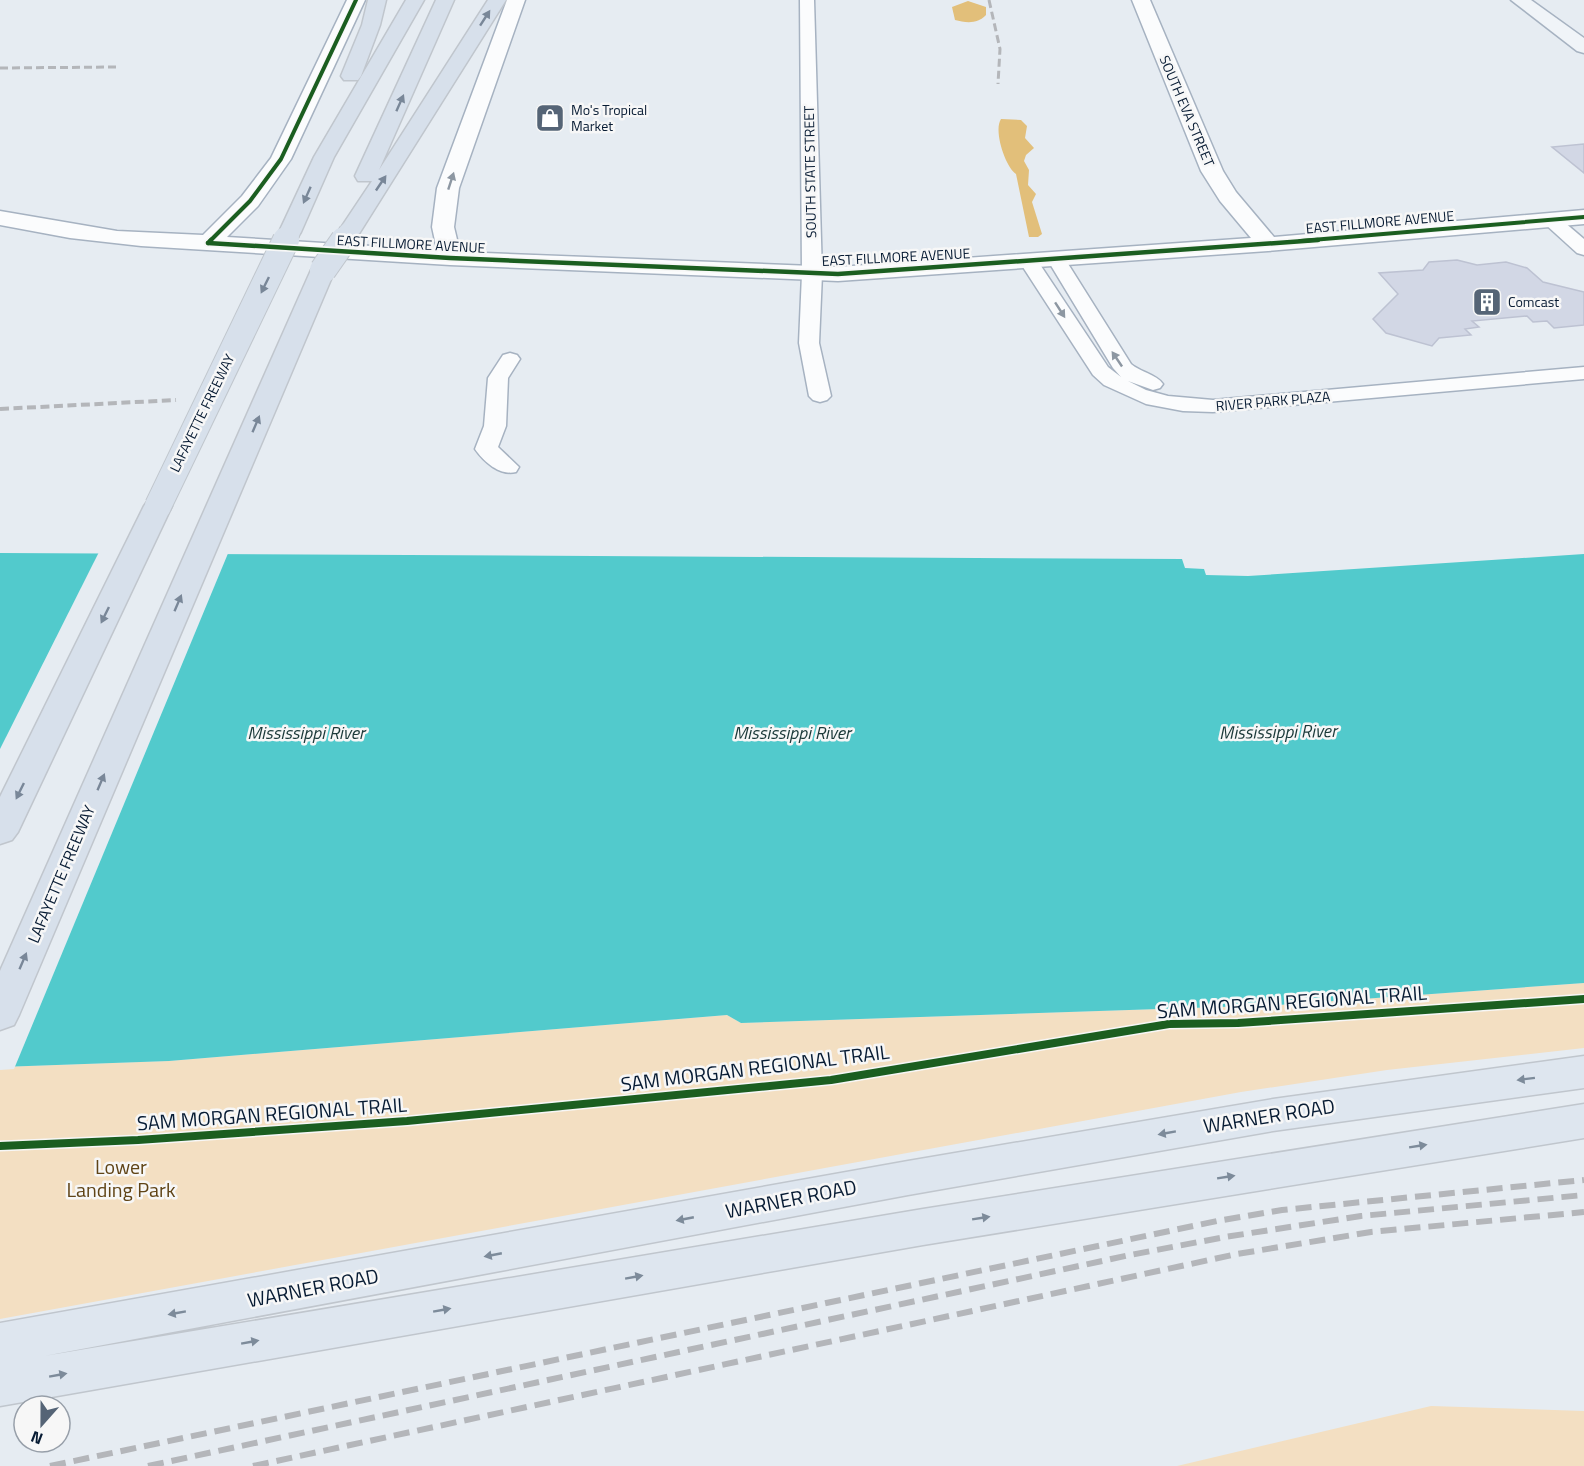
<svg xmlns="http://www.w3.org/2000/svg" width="1584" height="1466" font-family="'Titillium Web',sans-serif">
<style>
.green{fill:#f3dfc2}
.forest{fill:#e2bf7a}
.water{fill:#52cacc}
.pier{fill:#e6ecf2}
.building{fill:#d2d7e5;stroke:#bdc2d2;stroke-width:1.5}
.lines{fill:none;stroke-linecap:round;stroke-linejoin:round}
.minor-casing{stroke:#a6b2c1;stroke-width:3}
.tertiary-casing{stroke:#a6b2c1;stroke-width:3}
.secondary-casing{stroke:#a6b2c1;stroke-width:3}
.trunk-casing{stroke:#c0c6cd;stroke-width:3}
.motorway-casing{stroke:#c0c6cd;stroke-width:3}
.minor{fill:#fbfcfd;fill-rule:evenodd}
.tertiary{fill:#fbfcfd;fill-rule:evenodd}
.secondary{fill:#f0f4f8;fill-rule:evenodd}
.trunk{fill:#dee6ef;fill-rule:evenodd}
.motorway{fill:#d7e0eb;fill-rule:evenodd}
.rail-far2{stroke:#b4b6ba;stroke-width:3;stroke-dasharray:8 4;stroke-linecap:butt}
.rail-far1{stroke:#b4b6ba;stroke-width:4;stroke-dasharray:9 4.5;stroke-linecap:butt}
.rail{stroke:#b4b6ba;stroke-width:6;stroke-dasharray:16 8;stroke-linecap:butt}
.motorway-bridge-far1-casing{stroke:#c0c6cd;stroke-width:22;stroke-linecap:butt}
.motorway-bridge-casing{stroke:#c0c6cd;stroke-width:28;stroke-linecap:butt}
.motorway-bridge-far1{stroke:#d7e0eb;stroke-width:20}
.motorway-bridge{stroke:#d7e0eb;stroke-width:26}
.cycleway-far2-casing{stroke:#f7f7f7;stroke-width:6}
.cycleway-far1-casing{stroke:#f7f7f7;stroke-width:8}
.cycleway-casing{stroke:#f7f7f7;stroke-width:11}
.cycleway-far2{stroke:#1b5e20;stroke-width:4}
.cycleway-far1{stroke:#1b5e20;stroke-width:4.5}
.cycleway{stroke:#1b5e20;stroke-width:8}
.oneway{fill:#798798}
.oneway2{fill:#8d97a2}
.oneway3{fill:#7d8b9a}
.labels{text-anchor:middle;stroke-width:5;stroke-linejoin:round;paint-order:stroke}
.far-poi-label{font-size:14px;fill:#071b33;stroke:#f7f7f7;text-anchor:start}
.far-street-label{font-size:14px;fill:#071b33;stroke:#f7f7f7}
.street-label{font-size:16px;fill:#071b33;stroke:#f7f7f7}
.water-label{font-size:18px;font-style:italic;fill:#1b3939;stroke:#f7f7f7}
.near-street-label{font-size:20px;fill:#071b33;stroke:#f7f7f7}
.near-park-label{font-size:20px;fill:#604416;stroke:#f7f7f7}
</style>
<rect width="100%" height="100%" fill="#e6ecf2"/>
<g class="green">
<polygon points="1584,983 1584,1048 1387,1070 1241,1092 0,1319 0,1067 169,1061 727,1015 741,1023 1278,1005"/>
<polygon points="1431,1406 1584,1411 1584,1466 1177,1466"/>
</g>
<g class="forest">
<path d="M 968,1 L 986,7 L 986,15 C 978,24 966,23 955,20 L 952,7 Z"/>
<path d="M 1001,119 L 1021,120 L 1027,126 L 1025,138 L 1034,148 L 1026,155 L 1024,161 L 1029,170 L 1028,185 L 1036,194 L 1032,202 L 1042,234 L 1038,237 L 1029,237 L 1016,174 C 1006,168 993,131 1001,119 Z"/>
</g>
<polygon class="water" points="0,553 1182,559 1185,568 1204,569 1206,575 1248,576 1584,554 1584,983 1278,1005 741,1023 727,1015 169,1061 0,1067"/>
<polygon class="pier" points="100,550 229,551 14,1069 0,1070 0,749"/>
<g class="building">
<polygon points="1584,144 1584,173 1552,147"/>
<polygon points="1457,260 1477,265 1506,262 1527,268 1543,282 1584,292 1584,325 1554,328 1547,321 1533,322 1527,316 1472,321 1479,327 1465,329 1471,335 1439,338 1432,346 1386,333 1373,319 1398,294 1379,273 1423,270 1429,262"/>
</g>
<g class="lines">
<g class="minor-casing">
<g id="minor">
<polygon points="800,0 814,0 822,274 819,343 831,396 827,400 820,402 813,400 809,396 799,343 802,274"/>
<polygon points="1551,215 1557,216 1584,239 1584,255 1577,253 1545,224 1542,220 1545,216"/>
<path d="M 1056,253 L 1063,255 L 1065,259 L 1131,364 C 1140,372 1156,374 1163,384 L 1160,388 L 1153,390 L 1128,381 L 1146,390 L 1168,396 L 1213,400 L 1584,367 L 1584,379 L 1213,412 L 1183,411 L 1146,404 L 1104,385 L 1093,375 L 1019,261 L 1021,257 L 1035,257 L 1108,367 L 1121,377 L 1113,368 L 1047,259 L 1049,255 Z"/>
<path d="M 510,353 L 517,355 L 520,359 L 508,378 L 506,426 L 498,447 L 519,467 L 516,472 C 500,476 484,462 475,449 L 484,426 L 488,378 L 503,355 Z"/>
</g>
</g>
<g class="tertiary-casing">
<polygon id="tertiary" points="347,0 365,0 291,159 258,206 227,237 437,250 432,227 437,188 507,0 525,0 459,188 454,227 460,252 838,267 1251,238 1220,201 1201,171 1132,0 1150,0 1223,171 1236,192 1274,237 1584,210 1584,224 1268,251 838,281 450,265 141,246 70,238 0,225 0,211 117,231 203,235 242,196 271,158"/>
</g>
<g class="secondary-casing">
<polygon id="secondary" points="1511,0 1531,0 1584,38 1584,53 1577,51"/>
</g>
<g class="trunk-casing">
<polygon id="trunk" points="1584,1056 1584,1088 1273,1131 908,1195 44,1356 923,1209 1584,1104 1584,1138 923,1245 0,1406 0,1323 908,1161 1273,1099"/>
</g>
<g class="motorway-casing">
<g id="motorway">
<polygon points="368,0 386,0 380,25 361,76 358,80 344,80 341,76 362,25"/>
<polygon points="406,0 424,0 334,157 301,232 298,237 290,239 282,237 279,232 314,157"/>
<polygon points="436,0 454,0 379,170 488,0 506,0 357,237 349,239 341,237 338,232 372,181 358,181 355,176"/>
<polygon points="323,263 331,265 335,270 19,1015 14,1025 0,1030 0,971 311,270 315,265"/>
<polygon points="158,498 168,500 172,506 18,832 12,840 0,844 0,797 144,506 148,500"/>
</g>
</g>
<use href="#minor" class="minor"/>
<use href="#tertiary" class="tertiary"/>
<use href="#secondary" class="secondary"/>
<use href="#trunk" class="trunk"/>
<use href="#motorway" class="motorway"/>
<g class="rail-far2">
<polyline points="989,0 1000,49 998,84"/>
<polyline points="0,68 117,67"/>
</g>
<polyline class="rail-far1" points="0,409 176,400"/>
<g class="rail">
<polyline points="50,1466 1217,1221 1282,1210 1584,1180"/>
<polyline points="148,1466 1130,1255 1225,1237 1361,1216 1584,1195"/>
<polyline points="253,1466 1237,1254 1371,1232 1584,1212"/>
</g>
<g class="motorway-bridge-far1-casing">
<g id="motorway-bridge-far1">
<polyline points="286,241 290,232"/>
<polyline points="343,241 349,232"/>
</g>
</g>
<g class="motorway-bridge-casing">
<g id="motorway-bridge">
<polyline points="323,270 344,240"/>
<polyline points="158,506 286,240"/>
</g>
</g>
<use href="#motorway-bridge-far1" class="motorway-bridge-far1"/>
<use href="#motorway-bridge" class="motorway-bridge"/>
<g class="cycleway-far2-casing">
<g id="cycleway-far2">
<polyline points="210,241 250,201 281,159 356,0"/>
<polyline points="1300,241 1584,217"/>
</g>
</g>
<g class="cycleway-far1-casing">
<g id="cycleway-far1">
<polyline points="208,243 450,258 838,274 1318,240"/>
<polyline points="208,243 211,240"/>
</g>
</g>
<g class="cycleway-casing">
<polyline id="cycleway" points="0,1146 138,1140 407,1121 831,1080 1169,1024 1238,1023 1584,999"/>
</g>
<use href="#cycleway-far2" class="cycleway-far2"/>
<use href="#cycleway-far1" class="cycleway-far1"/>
<use href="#cycleway" class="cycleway"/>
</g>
<defs><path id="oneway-solid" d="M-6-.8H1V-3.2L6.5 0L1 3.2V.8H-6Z" transform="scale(1.5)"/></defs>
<g class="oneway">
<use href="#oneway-solid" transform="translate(485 18) rotate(-57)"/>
<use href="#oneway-solid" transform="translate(400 103) rotate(-66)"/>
<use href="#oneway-solid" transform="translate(381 183) rotate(-56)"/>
<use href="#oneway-solid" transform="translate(307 195) rotate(114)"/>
<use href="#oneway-solid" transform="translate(265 285) rotate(116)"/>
<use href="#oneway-solid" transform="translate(256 424) rotate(-67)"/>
<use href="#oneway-solid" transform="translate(178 603) rotate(-67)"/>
<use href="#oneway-solid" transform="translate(105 615) rotate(116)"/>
<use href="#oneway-solid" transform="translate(101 782) rotate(-67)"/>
<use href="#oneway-solid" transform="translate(20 791) rotate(116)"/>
<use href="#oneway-solid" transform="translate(23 961) rotate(-67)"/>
</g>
<g class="oneway2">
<use href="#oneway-solid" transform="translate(451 181) rotate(-72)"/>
<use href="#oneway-solid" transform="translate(1060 310) rotate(57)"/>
<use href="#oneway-solid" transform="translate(1117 359) rotate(-124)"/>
</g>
<g class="oneway3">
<use href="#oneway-solid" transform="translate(1526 1079) rotate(173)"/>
<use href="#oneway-solid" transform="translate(1167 1133) rotate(170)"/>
<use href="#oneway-solid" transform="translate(1418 1146) rotate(-9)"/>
<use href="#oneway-solid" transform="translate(1226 1177) rotate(-9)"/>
<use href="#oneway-solid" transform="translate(981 1218) rotate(-9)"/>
<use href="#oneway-solid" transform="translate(685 1219) rotate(169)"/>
<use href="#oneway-solid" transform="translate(493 1255) rotate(169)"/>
<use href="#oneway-solid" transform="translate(634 1277) rotate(-10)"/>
<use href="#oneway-solid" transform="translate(442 1310) rotate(-10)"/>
<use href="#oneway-solid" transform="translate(177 1313) rotate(170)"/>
<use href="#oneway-solid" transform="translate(250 1342) rotate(-10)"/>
<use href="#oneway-solid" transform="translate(58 1375) rotate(-10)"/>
</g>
<defs>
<g id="shop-square" transform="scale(1.5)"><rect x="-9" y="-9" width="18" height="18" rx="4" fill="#556476" stroke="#f7f7f7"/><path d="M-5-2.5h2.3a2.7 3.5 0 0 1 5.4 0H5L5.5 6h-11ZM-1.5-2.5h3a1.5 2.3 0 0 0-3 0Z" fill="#fff"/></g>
<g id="building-square" transform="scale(1.5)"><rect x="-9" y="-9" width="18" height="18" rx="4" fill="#556476" stroke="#f7f7f7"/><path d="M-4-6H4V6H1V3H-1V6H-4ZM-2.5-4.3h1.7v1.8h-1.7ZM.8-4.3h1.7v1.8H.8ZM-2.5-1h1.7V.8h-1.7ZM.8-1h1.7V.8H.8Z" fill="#fff"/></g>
</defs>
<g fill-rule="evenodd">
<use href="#shop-square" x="550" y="118"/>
<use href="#building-square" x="1487" y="302"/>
</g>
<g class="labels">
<g class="far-poi-label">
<text x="571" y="115">Mo's Tropical<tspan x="571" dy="16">Market</tspan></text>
<text x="1508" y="307">Comcast</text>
</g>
<g class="far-street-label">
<text transform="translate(1187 111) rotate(67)" y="5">SOUTH EVA STREET</text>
<text transform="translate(810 172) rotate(-91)" y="5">SOUTH STATE STREET</text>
<text transform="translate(1380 222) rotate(-5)" y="5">EAST FILLMORE AVENUE</text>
<text transform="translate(411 244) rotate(3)" y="5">EAST FILLMORE AVENUE</text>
<text transform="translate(896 257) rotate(-3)" y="5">EAST FILLMORE AVENUE</text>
<text transform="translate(1273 401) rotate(-5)" y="5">RIVER PARK PLAZA</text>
<text transform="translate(202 413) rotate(-64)" y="5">LAFAYETTE FREEWAY</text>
</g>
<g class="street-label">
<text transform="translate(61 874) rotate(-67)" y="6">LAFAYETTE FREEWAY</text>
</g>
<g class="water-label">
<text transform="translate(1278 732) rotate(-1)" y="6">Mississippi River</text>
<text x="306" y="739">Mississippi River</text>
<text x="792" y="739">Mississippi River</text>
</g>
<g class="near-street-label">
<text transform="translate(1292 1002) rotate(-4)" y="7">SAM MORGAN REGIONAL TRAIL</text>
<text transform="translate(755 1068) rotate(-7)" y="7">SAM MORGAN REGIONAL TRAIL</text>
<text transform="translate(272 1114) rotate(-4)" y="7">SAM MORGAN REGIONAL TRAIL</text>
<text transform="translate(1269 1116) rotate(-9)" y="7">WARNER ROAD</text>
<text transform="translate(791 1199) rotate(-11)" y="7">WARNER ROAD</text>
<text transform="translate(313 1288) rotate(-11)" y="7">WARNER ROAD</text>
</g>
<g class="near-park-label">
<text x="121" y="1174">Lower<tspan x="121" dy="23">Landing Park</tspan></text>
</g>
</g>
<g transform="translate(42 1424) rotate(201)"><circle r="28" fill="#f7f7f7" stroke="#979fa9" stroke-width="1.5"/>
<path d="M0-4.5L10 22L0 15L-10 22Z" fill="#556476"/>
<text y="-9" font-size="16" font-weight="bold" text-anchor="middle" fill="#071b33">N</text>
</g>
</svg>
